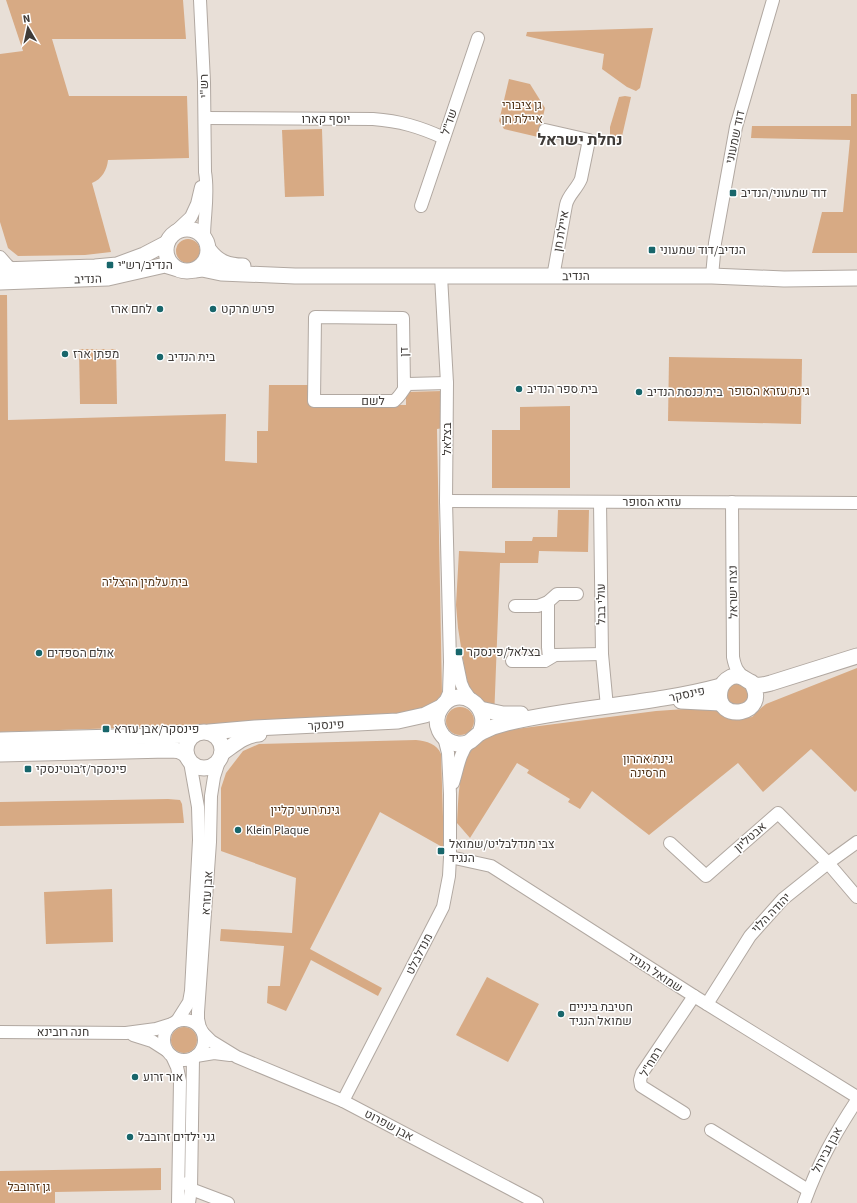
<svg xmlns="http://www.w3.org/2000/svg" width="857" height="1203" font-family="'Source Sans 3',Heebo,sans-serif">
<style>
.green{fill:#d7aa84}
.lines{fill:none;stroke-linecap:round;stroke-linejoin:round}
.minor-casing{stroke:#b1a8a1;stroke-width:14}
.tertiary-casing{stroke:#b1a8a1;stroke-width:17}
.minor{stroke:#fff;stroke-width:12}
.tertiary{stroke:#fff;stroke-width:15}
.poi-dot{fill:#18666b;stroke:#fff;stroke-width:1.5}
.labels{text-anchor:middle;stroke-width:3;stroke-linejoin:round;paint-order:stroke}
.street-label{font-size:12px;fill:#3f3b38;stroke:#fff}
.park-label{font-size:12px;fill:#53361b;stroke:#fff}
.poi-label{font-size:12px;fill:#3f3b38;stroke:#fff;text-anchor:start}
.district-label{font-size:16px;font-weight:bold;fill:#3f3b38;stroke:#fff}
</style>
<rect width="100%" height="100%" fill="#e8dfd7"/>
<g class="green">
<path d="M 6,0 L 183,0 L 186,39 L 52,39 L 69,96 L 187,96 L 189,158 L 108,160 C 107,170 102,179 92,183 L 111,252 L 85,255 L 18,256 L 8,248 L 0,222 L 0,54 L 23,51 Z"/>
<polygon points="653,28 640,88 636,91 627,87 602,69 604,54 526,36 527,32"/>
<polygon points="509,79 530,84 545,108 538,137 504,129 499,121"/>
<polygon points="851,94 857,94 857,253 812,253 822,212 843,212 850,140 751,138 752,126 851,126"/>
<polygon points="625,96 631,97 620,145 610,135 610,127 619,97"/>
<polygon points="322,129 324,196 285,197 282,130"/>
<circle cx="188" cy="251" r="12"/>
<polygon points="0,295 7,295 8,420 226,414 225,461 257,463 257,431 268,431 269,385 308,385 308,404 406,405 406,392 443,391 443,428 437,429 442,694 431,707 416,713 208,725 0,732"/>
<polygon points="79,349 116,349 117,404 80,404"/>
<polygon points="669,357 802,359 801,424 668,421"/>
<polygon points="570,406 570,488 492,488 492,430 520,430 520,407"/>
<polygon points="558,510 589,510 588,552 539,551 538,563 500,563 494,719 469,687 465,672 458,628 456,605 459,551 505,553 505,541 532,541 533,537 557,537"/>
<path d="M 857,668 L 857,790 L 855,792 L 811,749 L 763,792 L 738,763 L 649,835 L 592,791 L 580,809 L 568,802 L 570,799 L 527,773 L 529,770 L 517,763 L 470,838 L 457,823 C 459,793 457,755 485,737 C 489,734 495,733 500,731 L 656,711 L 714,707 L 732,720 L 752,717 L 761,708 L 766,704 Z"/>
<polygon points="734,680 750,687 748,704 730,707 724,690"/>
<circle cx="460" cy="721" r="14"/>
<path d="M 416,740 C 427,741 437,744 441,754 L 444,848 L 380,812 L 310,949 L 382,988 L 378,996 L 311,960 L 286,1011 L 267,1003 L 268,986 L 280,986 L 284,946 L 220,941 L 221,929 L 292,933 L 296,878 L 221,851 L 221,788 L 226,773 L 243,751 L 259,744 Z"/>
<polygon points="168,799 180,800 182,804 184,823 0,826 0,802"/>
<polygon points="112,889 113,942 46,944 44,892"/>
<polygon points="487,977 539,1004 508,1062 456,1035"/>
<circle cx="184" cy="1040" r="13"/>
<polygon points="161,1168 161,1190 55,1192 55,1203 0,1203 0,1171"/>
</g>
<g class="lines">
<g class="minor-casing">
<g id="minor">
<path d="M 200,0 L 204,82 L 205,172 C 209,194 204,216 204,237"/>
<path d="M 205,118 L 373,119 C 400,121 420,127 444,138"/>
<path d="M 545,130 L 589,140 L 581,179 C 577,189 568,195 566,205 L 553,277"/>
<polyline points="421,206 478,38"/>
<polyline points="175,232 191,217 197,204 201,187"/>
<polyline points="0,257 7,265 13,270"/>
<polyline points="441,276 447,383 446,501 450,662 449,693 445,702"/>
<polyline points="712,276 715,243 736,127 773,0"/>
<path d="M 404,387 L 403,318 L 315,317 L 314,401 L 394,401 C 401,396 403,389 408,384 L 447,383"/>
<polyline points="446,501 857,503"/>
<polyline points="600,502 602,654 607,707"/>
<path d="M 732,502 L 733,657 C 735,667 737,672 745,678"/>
<polyline points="548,602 548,647 549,658"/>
<polyline points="515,606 538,606 548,602 557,594 577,594"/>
<polyline points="455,654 461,683 464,690 471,700"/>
<polyline points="512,661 545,661 555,655 602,654"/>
<path d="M 453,783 C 458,768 459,753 470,741"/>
<polyline points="670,843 706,876 778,813 828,863 857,897"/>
<polyline points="450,857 491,866 694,996 857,1097"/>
<polyline points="707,1004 750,936 783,899 828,863 857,842"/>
<circle cx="184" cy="1040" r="20"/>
<polyline points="177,1021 189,1002 191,991 199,840 198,807 190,762"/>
<polyline points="200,1028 198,1019 198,1012 210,842 211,796 214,777 220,758"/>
<polyline points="0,1032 126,1033 156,1029 172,1024"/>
<polyline points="203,1033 211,1041 237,1057 343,1101 537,1203"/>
<polyline points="133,1035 152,1041 166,1050"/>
<polyline points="172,1056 177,1067 180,1081 178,1203"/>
<polyline points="196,1056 214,1053 230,1055"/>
<polyline points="343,1101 443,907 449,876 450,857 450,794 448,753 444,737"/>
<polyline points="684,1113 641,1086 640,1080 642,1073 694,996"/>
<polyline points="711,1130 808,1190"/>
<polyline points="187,1183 191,1189 228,1203"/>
<polyline points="189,1203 191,1189 193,1058"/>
<path d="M 804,1203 C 818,1164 834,1135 857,1100"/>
</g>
</g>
<g class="tertiary-casing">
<g id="tertiary">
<circle cx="187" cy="250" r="21"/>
<path d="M 209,250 C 218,262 228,266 243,266"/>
<polyline points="0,270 95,267 117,265 144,255 167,243"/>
<polyline points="195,270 202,269 221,273 295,276 712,276 784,279 857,278"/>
<polyline points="0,282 108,278 165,265 175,268"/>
<path d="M 751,682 C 772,716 714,724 720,691 C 721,685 725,680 731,677 C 742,673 747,682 756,685 C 761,686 767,684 771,683 L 857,656"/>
<polyline points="681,701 721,703"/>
<polyline points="480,709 503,714 521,714"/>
<circle cx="204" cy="750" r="18"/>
<polyline points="209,732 255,728 398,721 425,715 441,707"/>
<path d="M 480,733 C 493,705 457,683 441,708 C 431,722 441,742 458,744 C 472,745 472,737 482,732 C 490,728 498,725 507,723 C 578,706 651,705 721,686"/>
<polyline points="0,740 193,735"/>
<path d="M 222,753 C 234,745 244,735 259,734"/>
<path d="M 0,754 L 168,750 C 176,750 181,750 187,756"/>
</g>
</g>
<use href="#minor" class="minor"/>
<use href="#tertiary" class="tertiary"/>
</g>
<g class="poi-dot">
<rect x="729" y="189" width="8" height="8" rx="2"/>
<rect x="648" y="246" width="8" height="8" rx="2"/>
<rect x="106" y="261" width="8" height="8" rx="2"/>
<circle cx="160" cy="309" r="4"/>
<circle cx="213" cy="309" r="4"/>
<circle cx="65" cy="354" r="4"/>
<circle cx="160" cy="357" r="4"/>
<circle cx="519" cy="389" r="4"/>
<circle cx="639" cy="392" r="4"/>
<rect x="455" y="648" width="8" height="8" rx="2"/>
<circle cx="39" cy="653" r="4"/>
<rect x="102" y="725" width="8" height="8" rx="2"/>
<rect x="24" y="765" width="8" height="8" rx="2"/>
<circle cx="238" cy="830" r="4"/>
<rect x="437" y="847" width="8" height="8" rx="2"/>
<circle cx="561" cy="1014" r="4"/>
<circle cx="135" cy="1077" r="4"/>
<circle cx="130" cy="1137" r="4"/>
</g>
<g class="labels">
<g class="street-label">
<text transform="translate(204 86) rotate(-91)" y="4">רש"י</text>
<text x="326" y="123">יוסף קארו</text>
<text transform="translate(449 122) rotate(-71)" y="4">שד"ל</text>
<text transform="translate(735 137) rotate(-78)" y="4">דוד שמעוני</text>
<text transform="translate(561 231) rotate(-80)" y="4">איילת חן</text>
<text transform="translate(576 276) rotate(-1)" y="4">הנדיב</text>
<text transform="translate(88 279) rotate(-2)" y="4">הנדיב</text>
<text transform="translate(404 352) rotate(-91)" y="4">דן</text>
<text x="373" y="405">לשם</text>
<text transform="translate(447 439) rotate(-90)" y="4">בצלאל</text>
<text x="652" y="506">עזרא הסופר</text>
<text transform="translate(733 592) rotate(-91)" y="4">נצח ישראל</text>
<text transform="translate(601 604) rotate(-91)" y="4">עולי בבל</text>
<text transform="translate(687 694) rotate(-12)" y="4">פינסקר</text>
<text transform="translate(326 725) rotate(-3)" y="4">פינסקר</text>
<text transform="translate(750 837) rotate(-41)" y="4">אבטליון</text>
<text transform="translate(207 893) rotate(-86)" y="4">אבן עזרא</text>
<text transform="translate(771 913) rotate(-46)" y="4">יהודה הלוי</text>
<text transform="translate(419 954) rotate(-63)" y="4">מנדלבלט</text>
<text transform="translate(655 972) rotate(33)" y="4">שמואל הנגיד</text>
<text x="63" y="1036">חנה רובינא</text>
<text transform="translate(651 1062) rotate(-60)" y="4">רמח"ל</text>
<text transform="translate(389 1125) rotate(28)" y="4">אבן שפרוט</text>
<text transform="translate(827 1150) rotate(-62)" y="4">אבן גבירול</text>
</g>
<g class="park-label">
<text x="522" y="109">גן ציבורי<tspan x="522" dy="14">איילת חן</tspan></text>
<text x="769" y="395">גינת עזרא הסופר</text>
<text x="145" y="586">בית עלמין הרצליה</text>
<text x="648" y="763">גינת אהרון<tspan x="648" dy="14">חרסינה</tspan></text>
<text x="305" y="814">גינת רועי קליין</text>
<text x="29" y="1191">גן זרובבל</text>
</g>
<g class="poi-label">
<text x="741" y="197">דוד שמעוני/הנדיב</text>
<text x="660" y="254">הנדיב/דוד שמעוני</text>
<text x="118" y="269">הנדיב/רש״י</text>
<text x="152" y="313" text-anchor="end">לחם ארז</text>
<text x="221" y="313">פרש מרקט</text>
<text x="73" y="358">מפתן ארז</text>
<text x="168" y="361">בית הנדיב</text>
<text x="527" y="393">בית ספר הנדיב</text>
<text x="647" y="396">בית כנסת הנדיב</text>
<text x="467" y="656">בצלאל/פינסקר</text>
<text x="47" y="657">אולם הספדים</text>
<text x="114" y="733">פינסקר/אבן עזרא</text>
<text x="36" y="773">פינסקר/ז׳בוטינסקי</text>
<text x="246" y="834">Klein Plaque</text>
<text x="449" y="848">צבי מנדלבליט/שמואל<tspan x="449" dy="14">הנגיד</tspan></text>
<text x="569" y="1011">חטיבת ביניים<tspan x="569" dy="14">שמואל הנגיד</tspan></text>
<text x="143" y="1081">אור זרוע</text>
<text x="138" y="1141">גני ילדים זרובבל</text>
</g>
<g class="district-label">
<text x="580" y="145">נחלת ישראל</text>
</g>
</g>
<g transform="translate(28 28) rotate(351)" stroke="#ffffff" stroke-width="3" paint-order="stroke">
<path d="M0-3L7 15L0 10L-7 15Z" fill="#3f3b38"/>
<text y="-6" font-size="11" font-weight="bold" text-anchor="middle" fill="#3f3b38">N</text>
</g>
</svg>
